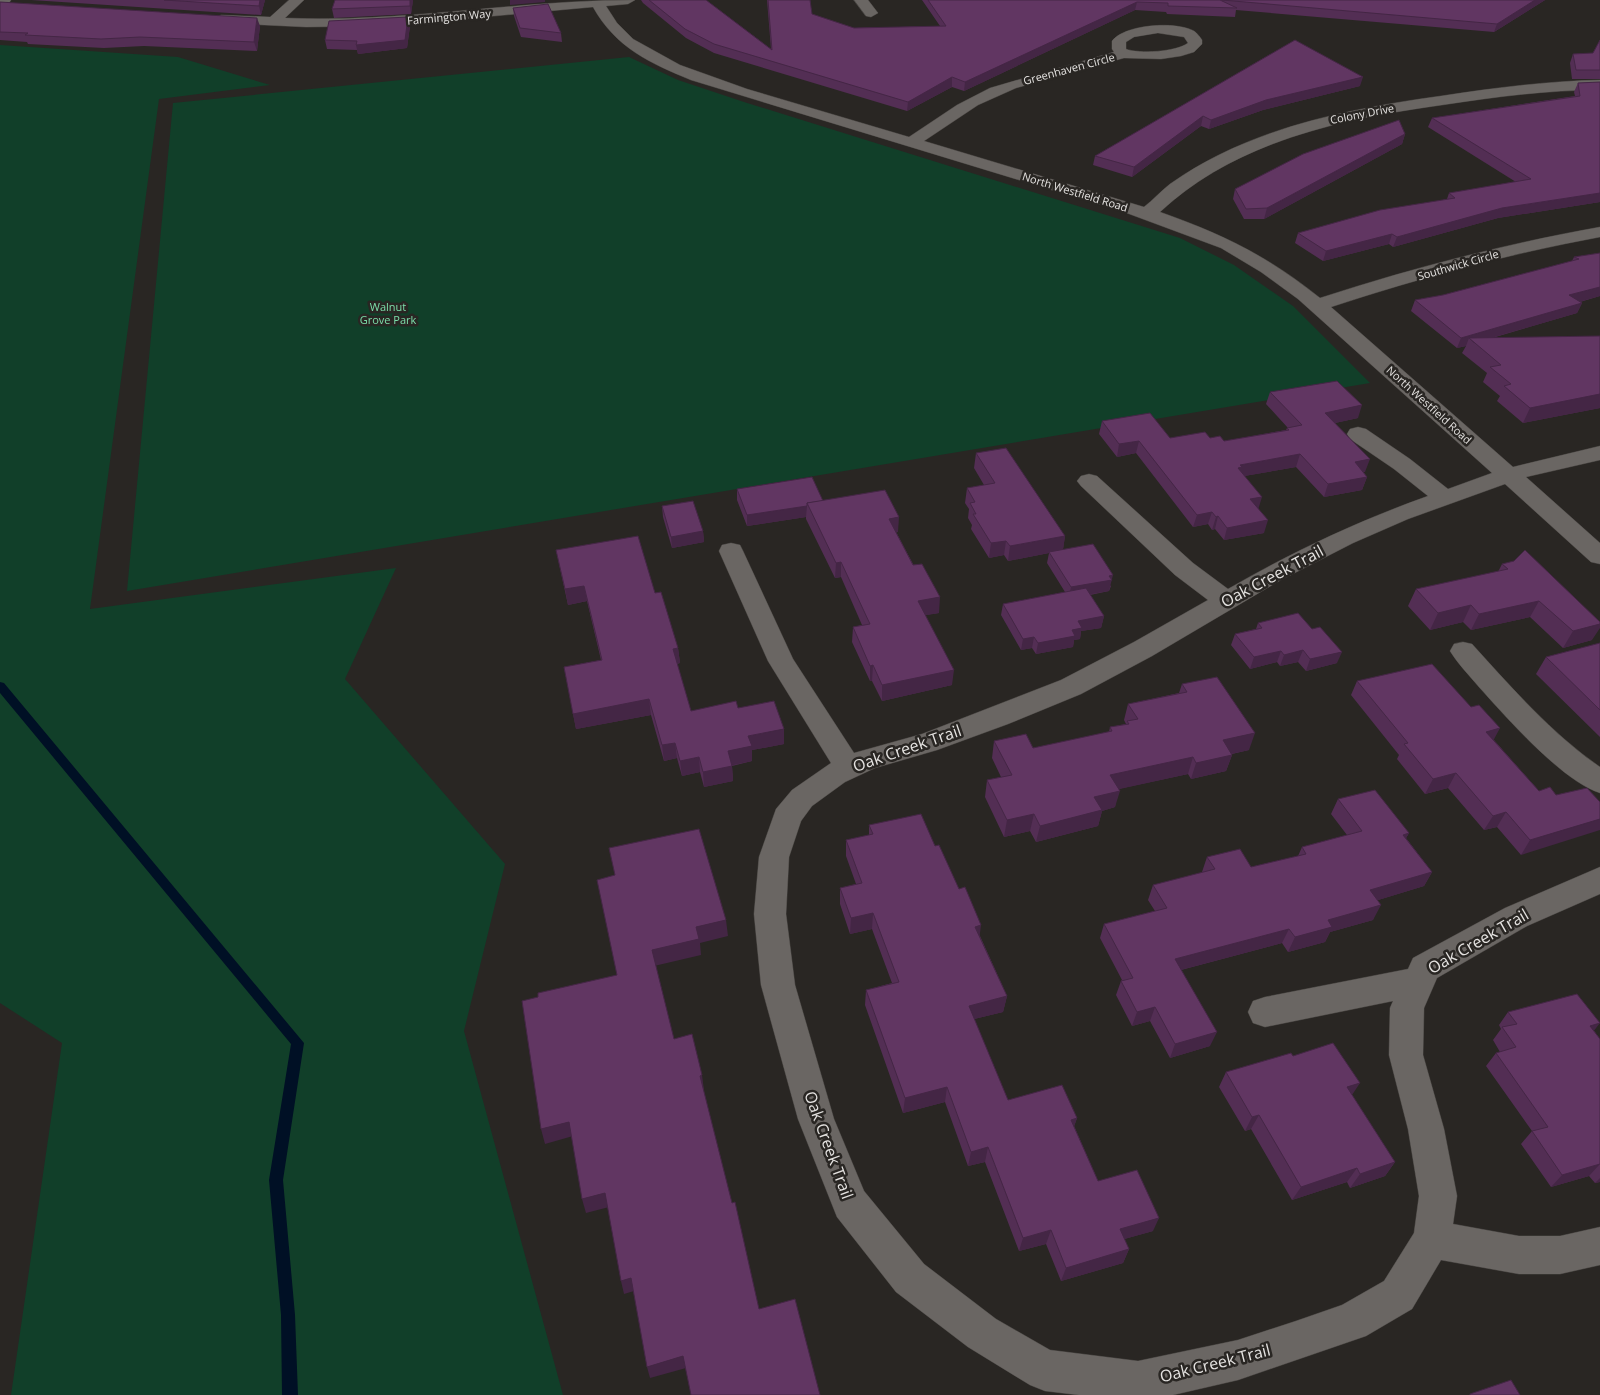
<svg xmlns="http://www.w3.org/2000/svg" width="1600" height="1395" font-family="'Open Sans',sans-serif">
<style>
.green{fill:#113f29}
.lines{fill:none;stroke-linecap:round;stroke-linejoin:round}
.stream{fill:#001025;fill-rule:evenodd}
.street-casing{stroke:#45423f;stroke-width:1}
.street{fill:#6a6663;fill-rule:evenodd}
.wall{fill:#532e54}
.shaded-wall{fill:#442645}
.building{fill:#613662;stroke:#442645}
.labels{text-anchor:middle;stroke-width:5;stroke-linejoin:round;paint-order:stroke}
.far-street-label{font-size:11px;fill:#e5e3e1;stroke:#292623}
.far-park-label{font-size:11px;fill:#7cdeaa;stroke:#292623}
.near-street-label{font-size:16px;fill:#e5e3e1;stroke:#292623}
</style>
<rect width="100%" height="100%" fill="#292623"/>
<g class="green">
<polygon points="0,45 178,57 270,85 159,99 90,609 396,568 345,679 505,864 464,1031 563,1395 11,1395 62,1043 0,1003"/>
<polygon points="629,57 678,80 744,102 1180,238 1234,265 1293,306 1370,383 127,591 173,103"/>
</g>
<g class="lines">
<polygon class="stream" points="0,682 4,683 304,1043 283,1180 295,1315 298,1395 282,1395 281,1315 269,1180 291,1044 0,693"/>
<g class="street-casing">
<g id="street">
<polygon points="0,0 11,0 9,3 0,6"/>
<path d="M 289,0 L 304,0 L 285,18 C 402,23 518,0 635,0 L 628,4 L 606,6 L 617,23 L 633,39 L 680,65 L 747,89 L 909,137 L 957,105 L 990,88 L 1114,52 L 1112,49 L 1112,41 C 1125,24 1176,21 1194,31 C 1197,33 1200,37 1202,40 L 1202,44 L 1194,52 L 1181,56 L 1161,59 L 1124,58 L 1016,88 L 978,105 L 924,141 L 1144,207 C 1153,200 1161,191 1170,184 C 1249,128 1347,109 1441,96 C 1494,88 1547,81 1600,80 L 1600,90 C 1547,90 1494,97 1442,105 C 1341,119 1236,141 1160,212 C 1222,234 1268,256 1320,298 C 1412,268 1505,244 1600,227 L 1600,237 C 1508,254 1419,278 1331,307 L 1513,467 L 1600,446 L 1600,460 L 1526,477 L 1600,543 L 1600,564 L 1591,562 L 1505,484 L 1408,519 L 1353,543 L 1279,581 L 1152,656 L 1081,694 L 1008,724 L 937,750 L 875,768 L 845,782 L 812,806 L 801,821 L 789,857 L 786,914 L 795,985 L 834,1119 L 864,1191 L 924,1264 L 996,1319 L 1050,1350 L 1138,1361 L 1238,1340 L 1296,1321 L 1342,1305 L 1384,1281 L 1414,1233 L 1419,1196 L 1408,1129 L 1389,1055 L 1390,1008 L 1393,1001 L 1265,1027 L 1253,1023 L 1248,1012 L 1253,1001 L 1265,997 L 1408,969 L 1413,958 L 1505,908 L 1600,867 L 1600,894 L 1527,926 L 1437,978 L 1424,1008 L 1423,1055 L 1444,1129 L 1457,1196 L 1453,1224 L 1519,1236 L 1560,1236 L 1600,1227 L 1600,1265 L 1560,1274 L 1519,1274 L 1441,1260 L 1412,1309 L 1366,1336 L 1238,1380 L 1173,1395 L 1079,1395 L 1045,1391 L 1030,1385 L 968,1347 L 896,1292 L 837,1217 L 798,1119 L 761,985 L 754,914 L 759,857 L 776,809 L 792,790 L 831,763 L 768,661 L 719,551 L 722,545 L 731,543 L 740,545 L 743,551 L 793,659 L 854,753 L 922,734 L 1061,680 L 1134,642 L 1208,600 L 1175,575 L 1081,486 L 1077,481 L 1081,476 L 1089,474 L 1097,476 L 1193,563 L 1228,589 C 1292,552 1358,521 1428,496 L 1394,469 L 1350,439 L 1347,434 L 1350,429 L 1358,427 L 1366,429 L 1410,459 L 1448,489 L 1492,473 L 1298,299 L 1261,272 L 1221,248 L 1124,212 L 691,80 C 650,63 616,48 593,7 L 385,26 L 306,27 L 221,23 L 214,19 L 221,15 L 270,17 ZM 1158,33 L 1184,37 L 1188,43 C 1176,52 1139,54 1126,49 L 1126,42 L 1134,37 Z"/>
<polygon points="854,0 868,0 878,13 871,17 866,16"/>
<path d="M 1463,642 L 1472,644 C 1512,688 1551,733 1600,767 L 1600,793 C 1562,781 1506,717 1479,687 C 1469,675 1458,664 1450,651 L 1454,644 Z"/>
</g>
</g>
<use href="#street" class="street"/>
</g>
<g class="wall">
<polygon points="31,0 265,0 261,15"/>
<polygon points="413,0 411,14 334,18 332,9"/>
<polygon points="641,0 706,0 771,49 767,0 810,0 812,14 854,28 940,26 922,0 1545,0 1494,32 1236,10 1235,17 1167,14 1166,12 1135,10 964,91 952,87 907,111 714,53 686,38 643,3"/>
<polygon points="0,2 260,26 257,51 144,46 104,48 28,44 27,42 0,40"/>
<polygon points="513,8 561,33 562,42 521,37 514,16"/>
<polygon points="408,17 410,26 407,48 358,54 357,50 327,49 325,40"/>
<polygon points="1295,40 1360,86 1263,110 1209,129 1201,126 1132,177 1093,165 1095,156"/>
<polygon points="1600,40 1600,79 1572,79 1570,63 1573,54 1593,53"/>
<polygon points="1600,82 1600,202 1498,218 1393,247 1389,244 1323,261 1295,243 1298,233 1447,199 1449,193 1516,182 1428,127 1432,118 1575,96 1574,92 1578,83"/>
<polygon points="1405,134 1402,144 1264,219 1244,219 1233,199 1235,189"/>
<polygon points="1600,253 1600,296 1580,302 1582,303 1577,313 1492,338 1600,336 1600,408 1523,423 1497,401 1500,396 1483,382 1487,373 1462,353 1466,346 1457,348 1411,311 1415,300 1443,295 1572,261 1574,257"/>
<polygon points="1270,392 1358,418 1335,423 1365,472 1363,472 1367,477 1362,490 1324,497 1296,467 1244,476 1258,509 1264,533 1224,540 1215,529 1212,530 1208,524 1193,527 1136,453 1117,457 1099,434 1102,421 1170,438 1210,438 1224,441 1286,430 1287,428 1288,428 1266,404"/>
<polygon points="976,453 1065,536 1063,549 1111,586 1109,591 1090,595 1104,616 1101,628 1081,631 1080,639 1074,640 1073,647 1036,654 1032,648 1021,650 1001,615 1003,604 1065,592 1047,563 1049,553 1008,561 1004,555 989,558 971,529 972,525 968,518 969,509 965,503 967,488 984,485 974,468"/>
<polygon points="737,489 823,501 898,532 896,532 939,613 925,615 952,685 882,701 872,681 870,681 852,642 853,627 862,625 841,577 835,578 806,519 806,517 747,526 737,500"/>
<polygon points="662,506 703,531 704,542 672,548 663,517"/>
<polygon points="556,550 655,593 678,648 680,663 677,664 691,711 738,708 784,744 752,750 752,761 732,766 733,781 704,787 700,772 682,776 677,758 664,761 651,715 576,729 564,667 601,660 587,601 568,605"/>
<polygon points="1502,564 1592,640 1563,648 1530,617 1471,630 1463,622 1430,630 1408,606 1416,589 1498,572"/>
<polygon points="1258,623 1337,663 1306,671 1298,662 1280,666 1277,662 1250,669 1231,645 1235,634 1256,629"/>
<polygon points="1600,643 1600,737 1536,674 1546,657"/>
<polygon points="1357,681 1494,740 1539,791 1556,795 1587,788 1521,855 1497,827 1484,830 1448,788 1425,794 1397,759 1399,755 1351,695"/>
<polygon points="1182,684 1249,750 1232,754 1232,755 1226,771 1191,779 1188,774 1118,789 1115,807 1102,811 1098,826 1036,842 1030,831 1004,837 985,797 987,780 1001,777 992,758 994,741 1033,748 1109,732 1110,727 1126,724 1124,720 1128,704 1179,693"/>
<polygon points="1338,799 1409,833 1406,838 1432,872 1424,886 1378,900 1373,920 1330,932 1325,942 1288,952 1282,943 1181,970 1210,1046 1170,1058 1150,1021 1132,1026 1116,995 1121,981 1122,980 1100,938 1104,924 1155,911 1148,900 1153,885 1202,873 1202,872 1207,857 1251,867 1298,856 1302,847 1347,835 1331,814"/>
<polygon points="869,825 935,846 980,936 1007,996 1003,1012 974,1019 1008,1100 1077,1118 1074,1126 1098,1181 1153,1231 1124,1239 1129,1249 1123,1263 1061,1281 1046,1244 1019,1251 985,1162 968,1166 945,1102 903,1113 865,1005 866,990 892,983 872,929 850,934 840,904 840,888 856,884 846,856 846,840 869,835"/>
<polygon points="1508,1012 1594,1031 1600,1039 1600,1182 1595,1183 1589,1176 1551,1187 1521,1144 1532,1131 1486,1066 1496,1053 1500,1052 1493,1040 1501,1029 1499,1025"/>
<polygon points="1293,1056 1352,1095 1395,1162 1385,1176 1350,1188 1347,1182 1292,1200 1251,1129 1245,1131 1219,1087 1226,1072"/>
</g>
<g class="shaded-wall">
<polygon points="260,0 265,0 261,15 259,6"/>
<polygon points="410,0 413,0 411,14 410,6"/>
<polygon points="510,0 545,0 545,2 510,5"/>
<polygon points="1535,0 1545,0 1494,32 1497,24"/>
<polygon points="1137,2 1135,10 964,91 965,82"/>
<polygon points="408,17 410,26 407,48 358,54 356,45"/>
<polygon points="257,18 260,26 257,51 254,42"/>
<polygon points="952,77 952,87 907,111 908,102"/>
<polygon points="1363,77 1360,86 1263,110 1209,129 1211,120 1266,100"/>
<polygon points="1203,116 1201,126 1132,177 1134,167"/>
<polygon points="1405,134 1402,144 1264,219 1267,208"/>
<polygon points="1600,193 1600,202 1498,218 1393,247 1397,237 1502,208"/>
<polygon points="1392,234 1389,244 1323,261 1326,251"/>
<polygon points="1600,287 1600,296 1564,306 1569,295"/>
<polygon points="1582,303 1577,313 1474,343 1469,338 1466,346 1457,348 1461,338"/>
<polygon points="1600,394 1600,408 1523,423 1530,408"/>
<polygon points="1362,405 1358,418 1321,426 1325,413"/>
<polygon points="1139,441 1136,453 1117,457 1119,444"/>
<polygon points="1300,454 1296,467 1239,477 1238,468 1240,465"/>
<polygon points="1370,459 1365,472 1350,475 1355,462"/>
<polygon points="1367,477 1362,490 1324,497 1328,484"/>
<polygon points="1262,497 1258,510 1250,499"/>
<polygon points="807,506 806,517 747,526 747,515"/>
<polygon points="1212,512 1208,524 1193,527 1197,515"/>
<polygon points="1218,516 1215,529 1212,530 1216,517"/>
<polygon points="899,517 898,532 888,534 889,519"/>
<polygon points="1268,520 1264,533 1224,540 1227,528"/>
<polygon points="703,531 704,542 672,548 671,537"/>
<polygon points="1065,536 1063,550 1049,552 1049,553 1008,561 1010,546"/>
<polygon points="1006,541 1004,555 989,558 991,543"/>
<polygon points="841,562 841,577 835,578 836,563"/>
<polygon points="1113,575 1109,591 1069,598 1071,587"/>
<polygon points="584,586 587,601 568,605 565,589"/>
<polygon points="940,597 939,613 916,617 918,601"/>
<polygon points="1539,601 1530,617 1471,630 1479,614"/>
<polygon points="1471,605 1463,622 1430,630 1438,613"/>
<polygon points="1104,616 1101,628 1081,631 1080,639 1074,640 1073,647 1036,654 1038,643 1072,630 1078,621"/>
<polygon points="1600,624 1600,628 1592,640 1563,648 1573,631"/>
<polygon points="1034,637 1032,648 1021,650 1023,639"/>
<polygon points="678,648 680,663 674,664 673,649"/>
<polygon points="1303,650 1298,662 1280,666 1284,655"/>
<polygon points="1281,651 1277,662 1250,669 1254,657"/>
<polygon points="1342,652 1337,663 1306,671 1310,659"/>
<polygon points="873,665 872,681 870,681 870,666"/>
<polygon points="954,670 952,685 882,701 882,685"/>
<polygon points="649,699 651,715 576,729 573,714"/>
<polygon points="1500,728 1492,743 1486,732"/>
<polygon points="784,729 784,744 752,750 752,761 729,766 728,751 748,736"/>
<polygon points="1255,733 1249,750 1217,757 1223,740"/>
<polygon points="675,743 677,758 664,761 662,745"/>
<polygon points="1232,755 1226,771 1191,779 1196,763"/>
<polygon points="699,757 700,772 682,776 680,761"/>
<polygon points="1193,757 1188,774 1106,792 1110,775"/>
<polygon points="732,766 733,781 704,787 703,772"/>
<polygon points="1456,773 1448,788 1425,794 1433,779"/>
<polygon points="1120,791 1115,807 1102,811 1098,826 1036,842 1040,826 1094,797"/>
<polygon points="1506,812 1497,827 1484,830 1493,816"/>
<polygon points="1034,814 1030,831 1004,837 1007,820"/>
<polygon points="1600,819 1600,830 1521,855 1530,840"/>
<polygon points="1409,833 1401,847 1403,835"/>
<polygon points="1432,872 1424,886 1362,905 1370,890"/>
<polygon points="1381,905 1373,920 1330,932 1325,942 1288,952 1295,937 1328,920"/>
<polygon points="873,913 872,929 850,934 851,918"/>
<polygon points="726,920 728,936 700,943 701,955 654,966 652,950 696,927"/>
<polygon points="981,925 979,941 975,927"/>
<polygon points="1289,929 1282,943 1169,973 1175,959"/>
<polygon points="1007,996 1003,1012 966,1021 969,1006"/>
<polygon points="1155,1007 1150,1021 1132,1026 1137,1012"/>
<polygon points="1600,1023 1589,1037 1590,1026"/>
<polygon points="1217,1032 1210,1046 1170,1058 1175,1044"/>
<polygon points="702,1075 704,1090 701,1091 700,1076"/>
<polygon points="1360,1083 1350,1098 1347,1087"/>
<polygon points="947,1087 945,1102 903,1113 905,1098"/>
<polygon points="1259,1115 1251,1129 1245,1131 1252,1117"/>
<polygon points="1077,1118 1072,1133 1071,1120"/>
<polygon points="569,1122 573,1136 545,1144 541,1129"/>
<polygon points="988,1147 985,1162 968,1166 971,1152"/>
<polygon points="1395,1162 1385,1176 1350,1188 1360,1174"/>
<polygon points="1600,1164 1589,1176 1551,1187 1562,1175"/>
<polygon points="1357,1168 1347,1182 1292,1200 1301,1187"/>
<polygon points="1600,1178 1600,1182 1595,1183"/>
<polygon points="605,1193 609,1207 586,1213 582,1199"/>
<polygon points="1159,1218 1153,1231 1114,1242 1120,1229"/>
<polygon points="1051,1230 1046,1244 1019,1251 1023,1238"/>
<polygon points="1129,1249 1123,1263 1061,1281 1066,1268"/>
<polygon points="631,1278 634,1291 624,1294 621,1281"/>
<polygon points="683,1356 686,1368 650,1378 647,1367"/>
</g>
<g class="building">
<polygon points="164,0 260,0 259,6"/>
<polygon points="335,0 410,0 410,6 332,9"/>
<polygon points="649,0 706,0 772,50 768,0 810,0 812,14 854,28 946,26 928,0 1220,0 1237,8 1168,6 1168,3 1137,2 965,82 952,77 908,102 714,44 685,29"/>
<polygon points="1222,0 1535,0 1497,24"/>
<polygon points="0,2 257,18 254,42 140,37 101,39 25,35 28,33 0,32"/>
<polygon points="548,4 561,33 520,28 513,8"/>
<polygon points="408,17 405,40 356,45 357,41 325,40 329,21"/>
<polygon points="1295,40 1363,77 1266,100 1211,120 1203,116 1134,167 1095,156"/>
<polygon points="1600,40 1600,70 1576,70 1573,54 1593,53"/>
<polygon points="1600,82 1600,193 1502,208 1397,237 1392,234 1326,251 1298,233 1380,210 1455,198 1449,193 1531,179 1432,118 1580,96 1578,83"/>
<polygon points="1399,120 1405,134 1267,208 1246,209 1235,189 1303,154"/>
<polygon points="1600,253 1600,287 1569,295 1582,303 1461,338 1415,300 1443,295 1579,259 1574,257"/>
<polygon points="1600,336 1600,394 1530,408 1504,386 1511,384 1490,367 1501,365 1469,338"/>
<polygon points="1337,381 1362,405 1325,413 1370,459 1355,462 1367,477 1328,484 1300,454 1240,465 1242,467 1238,468 1262,497 1250,499 1268,520 1227,528 1218,516 1216,517 1212,512 1197,515 1139,441 1119,444 1102,421 1150,413 1170,438 1205,432 1210,438 1220,436 1224,441 1289,430 1287,428 1302,425 1270,392"/>
<polygon points="1006,448 1065,536 1010,546 1006,541 991,543 973,514 976,514 970,503 975,502 967,488 995,483 976,453"/>
<polygon points="812,477 823,501 807,503 807,506 747,515 737,489"/>
<polygon points="885,490 899,517 889,519 913,565 922,564 940,597 918,601 954,670 882,685 873,665 870,666 853,627 870,624 841,562 836,563 807,503"/>
<polygon points="693,501 703,531 671,537 662,506"/>
<polygon points="638,536 655,593 661,592 678,648 673,649 691,711 736,701 738,708 774,701 784,729 748,736 752,746 728,751 732,766 703,772 699,757 680,761 675,743 662,745 649,699 573,714 564,667 602,660 584,586 565,589 556,550"/>
<polygon points="1093,544 1113,575 1109,576 1112,580 1071,587 1049,552"/>
<polygon points="1525,550 1600,622 1600,624 1573,631 1539,601 1479,614 1471,605 1438,613 1416,589 1508,569 1502,564 1514,561"/>
<polygon points="1086,588 1104,616 1078,621 1082,628 1072,630 1075,636 1038,643 1034,637 1023,639 1003,604"/>
<polygon points="1298,613 1312,629 1320,627 1342,652 1310,659 1303,650 1284,655 1281,651 1254,657 1235,634 1262,628 1258,623"/>
<polygon points="1600,643 1600,710 1546,657"/>
<polygon points="1432,664 1471,707 1479,705 1500,728 1486,732 1539,791 1550,787 1556,795 1587,788 1600,802 1600,819 1530,840 1506,812 1493,816 1456,773 1433,779 1404,744 1408,743 1357,681"/>
<polygon points="1217,677 1255,733 1223,740 1232,755 1196,763 1193,757 1110,775 1120,791 1094,797 1102,810 1040,826 1034,814 1007,820 987,780 1012,775 994,741 1026,734 1033,748 1112,731 1110,727 1129,724 1127,721 1138,719 1128,704 1187,692 1182,684"/>
<polygon points="1375,790 1409,833 1403,835 1432,872 1370,890 1381,905 1328,920 1332,927 1295,937 1289,929 1175,959 1217,1032 1175,1044 1155,1007 1137,1012 1121,981 1133,978 1104,924 1167,908 1153,885 1215,869 1207,857 1240,849 1251,867 1306,854 1302,847 1362,831 1338,799"/>
<polygon points="921,814 935,846 939,845 959,889 965,887 981,925 975,927 1007,996 969,1006 1008,1100 1062,1085 1077,1118 1071,1120 1098,1181 1137,1170 1159,1218 1120,1229 1129,1249 1066,1268 1051,1230 1023,1238 988,1147 971,1152 947,1087 905,1098 866,990 899,982 873,913 851,918 840,888 862,883 846,840 873,834 869,825"/>
<polygon points="699,829 726,920 696,927 699,939 652,950 674,1039 692,1034 702,1075 700,1076 732,1203 735,1202 759,1309 795,1299 820,1395 691,1395 683,1356 647,1367 631,1278 621,1281 605,1193 582,1199 569,1122 541,1129 522,1001 538,997 538,993 617,975 597,880 615,875 609,848"/>
<polygon points="1577,994 1600,1023 1590,1026 1600,1039 1600,1164 1562,1175 1532,1131 1548,1127 1496,1053 1516,1047 1502,1027 1517,1024 1508,1012"/>
<polygon points="1333,1043 1360,1083 1347,1087 1395,1162 1360,1174 1357,1168 1301,1187 1259,1115 1252,1117 1226,1072 1291,1053 1293,1056"/>
<polygon points="1511,1380 1520,1395 1470,1395 1470,1394"/>
</g>
<g class="labels">
<g class="far-street-label">
<text transform="translate(449 17) rotate(-5)" y="4">Farmington Way</text>
<text transform="translate(1069 69) rotate(-15)" y="4">Greenhaven Circle</text>
<text transform="translate(1362 114) rotate(-11)" y="4">Colony Drive</text>
<text transform="translate(1075 192) rotate(17)" y="4">North Westfield Road</text>
<text transform="translate(1458 265) rotate(-16)" y="4">Southwick Circle</text>
<text transform="translate(1429 405) rotate(42)" y="4">North Westfield Road</text>
</g>
<g class="far-park-label">
<text x="388" y="311">Walnut<tspan x="388" dy="13">Grove Park</tspan></text>
</g>
<g class="near-street-label">
<text transform="translate(1272 576) rotate(-28)" y="6">Oak Creek Trail</text>
<text transform="translate(907 748) rotate(-19)" y="6">Oak Creek Trail</text>
<text transform="translate(1478 941) rotate(-30)" y="6">Oak Creek Trail</text>
<text transform="translate(829 1145) rotate(70)" y="6">Oak Creek Trail</text>
<text transform="translate(1215 1363) rotate(-14)" y="6">Oak Creek Trail</text>
</g>
</g>
</svg>
